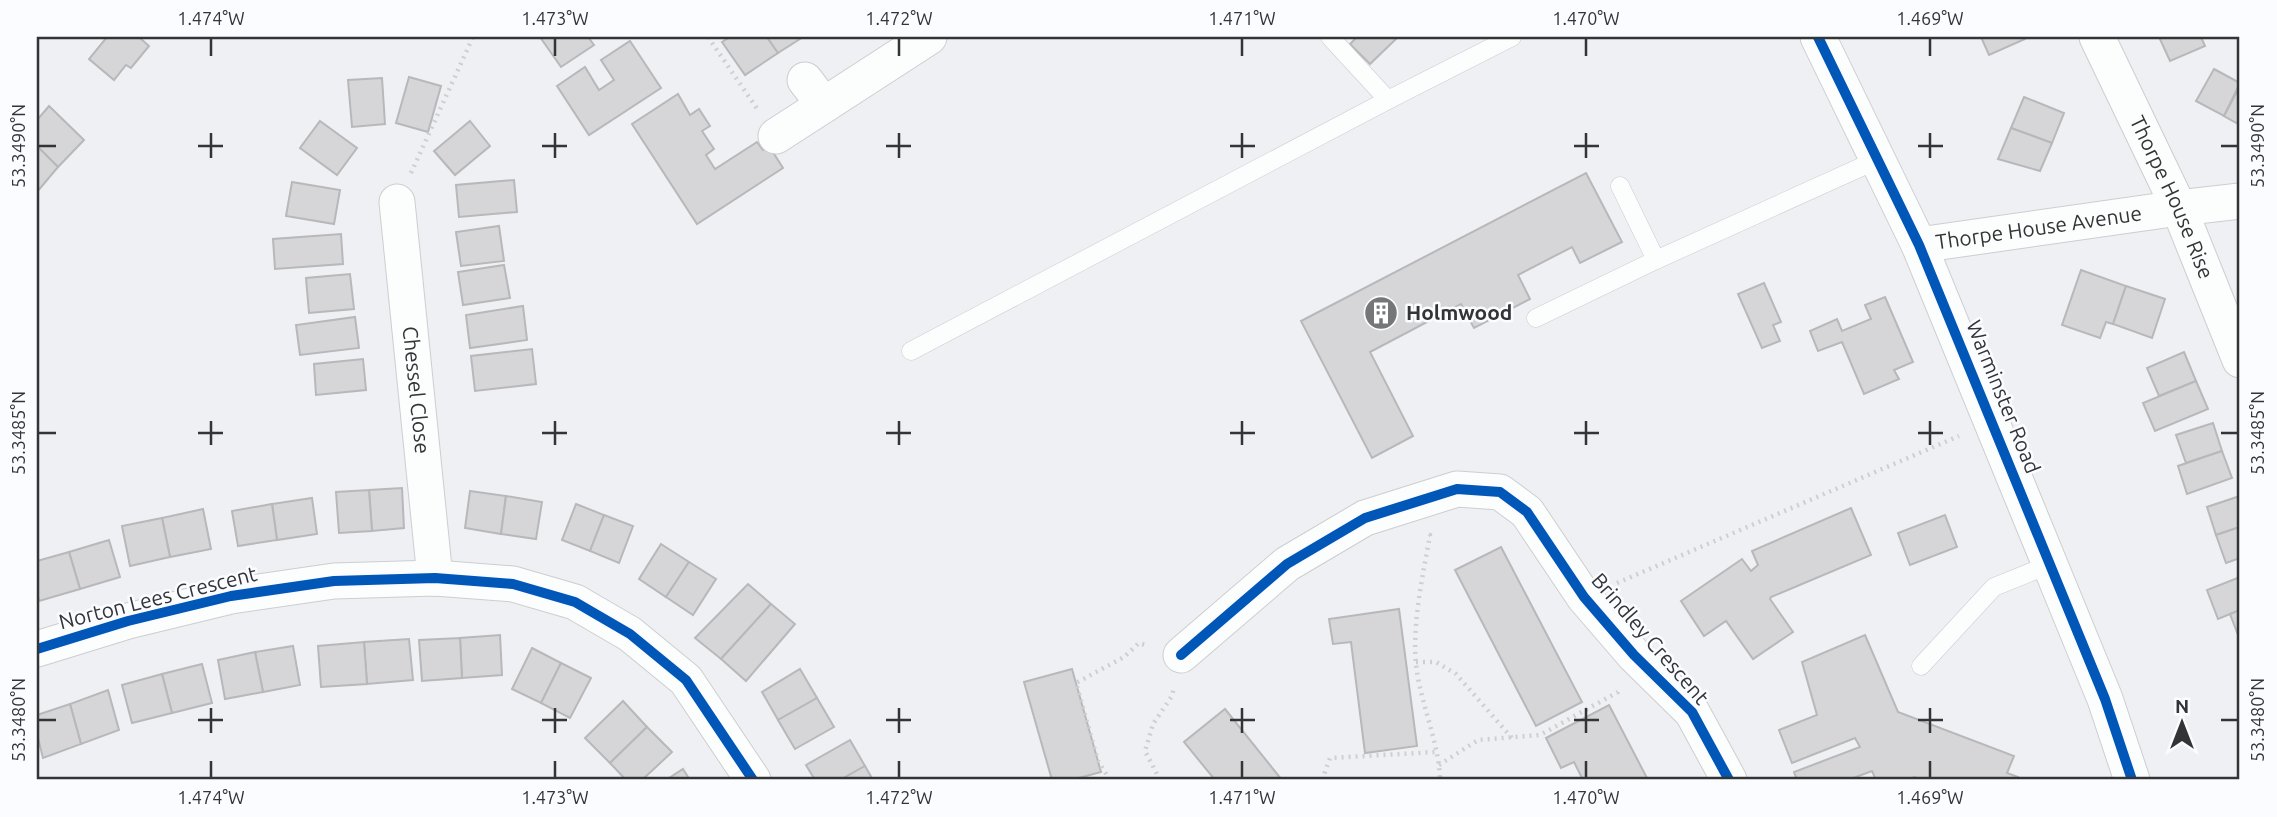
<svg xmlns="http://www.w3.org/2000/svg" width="2277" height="817" font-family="Ubuntu,sans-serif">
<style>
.building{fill:#d6d6d9;stroke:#b8b8bb;stroke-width:2}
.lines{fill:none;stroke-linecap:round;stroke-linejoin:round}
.lane-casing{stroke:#ccced0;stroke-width:19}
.street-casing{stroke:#ccced0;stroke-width:37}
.path{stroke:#cfcfd0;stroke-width:4.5;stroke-dasharray:2 5;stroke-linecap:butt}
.lane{stroke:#fcfdfd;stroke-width:18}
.street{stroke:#fcfdfd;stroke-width:35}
.cycleway-casing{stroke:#fbfcff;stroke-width:15}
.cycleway{stroke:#0057b8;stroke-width:10}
.ticks{fill:none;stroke:#323436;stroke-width:2.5}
.labels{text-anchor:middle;stroke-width:5;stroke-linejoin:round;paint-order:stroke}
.street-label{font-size:21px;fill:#323436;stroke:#fbfcff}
.poi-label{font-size:21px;font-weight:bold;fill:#323436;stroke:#fbfcff;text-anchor:start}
.neatline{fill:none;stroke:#323436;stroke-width:2.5}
.ticks-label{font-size:18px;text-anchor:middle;fill:#323436}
</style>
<rect width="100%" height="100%" fill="#eef0f3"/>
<g class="building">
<polygon points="107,37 141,37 140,38 149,46 131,68 126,65 114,80 89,59"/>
<polygon points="540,37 588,37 594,45 561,67"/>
<polygon points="730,37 767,37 778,53 745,75 722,42"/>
<polygon points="767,37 803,37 778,53"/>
<polygon points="1357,37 1398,37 1370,64 1350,44"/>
<polygon points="1981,37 2024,37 2025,39 1989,55"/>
<polygon points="2159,37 2201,37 2205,46 2170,61"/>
<polygon points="630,41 661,88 589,135 557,86 585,67 599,90 614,80 601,60"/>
<polygon points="2214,69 2240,83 2224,116 2196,101"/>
<polygon points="409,77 441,86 428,132 396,123"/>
<polygon points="382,78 385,124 352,127 348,80"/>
<polygon points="2240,86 2240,125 2224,116"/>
<polygon points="678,94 690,115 699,109 710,126 702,131 714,149 706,155 715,169 757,142 763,150 769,146 783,168 697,224 632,124"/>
<polygon points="2024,97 2064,113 2052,143 2011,128"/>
<polygon points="49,106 84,140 58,167 37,146 37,120"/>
<polygon points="320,121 357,148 337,175 300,148"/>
<polygon points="470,121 490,146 455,175 434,151"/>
<polygon points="2011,128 2052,143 2040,171 1998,159"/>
<polygon points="37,146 58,167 37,192"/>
<polygon points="1586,173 1622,242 1580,263 1572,247 1518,275 1530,299 1474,328 1461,304 1370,352 1413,436 1372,458 1301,321"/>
<polygon points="514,180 517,212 459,217 456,185"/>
<polygon points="292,182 340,190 334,224 286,216"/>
<polygon points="499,226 504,261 461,266 456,232"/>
<polygon points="341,234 343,264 275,269 273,239"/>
<polygon points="504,265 510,298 463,305 458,272"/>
<polygon points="2081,270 2126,286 2113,324 2106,322 2100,338 2062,325"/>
<polygon points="350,274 354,309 309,313 306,278"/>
<polygon points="1764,283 1781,322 1773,325 1780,341 1762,348 1738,294"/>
<polygon points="2126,286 2165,299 2152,338 2113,324"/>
<polygon points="1885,297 1913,362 1894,370 1899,379 1864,394 1842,342 1818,351 1810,331 1837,319 1842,331 1871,319 1865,305"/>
<polygon points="523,306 527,340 470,348 466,315"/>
<polygon points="355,317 359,348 300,355 296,325"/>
<polygon points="532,349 536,384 475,391 471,356"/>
<polygon points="2184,352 2196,381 2159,396 2147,368"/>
<polygon points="363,359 366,390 316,395 314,364"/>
<polygon points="2196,381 2208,409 2155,431 2143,403"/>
<polygon points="2213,423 2222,451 2186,463 2176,435"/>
<polygon points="2222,451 2232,478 2187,494 2178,466"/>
<polygon points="402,488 404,528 372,531 369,490"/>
<polygon points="369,490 372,531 339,533 336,492"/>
<polygon points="470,491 506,496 501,534 465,528"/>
<polygon points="506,496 542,502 536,539 501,534"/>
<polygon points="2240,496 2240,527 2216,535 2207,507"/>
<polygon points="312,498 317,534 277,540 272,504"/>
<polygon points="272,504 277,540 238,546 232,511"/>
<polygon points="576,504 604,515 590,551 562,540"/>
<polygon points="1851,508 1871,555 1771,597 1770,599 1793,632 1753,659 1726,621 1704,636 1681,601 1742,559 1751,571 1758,565 1752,551"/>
<polygon points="203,509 211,549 170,557 162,518"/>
<polygon points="604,515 633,526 619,563 590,551"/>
<polygon points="1945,515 1957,547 1910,565 1898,533"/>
<polygon points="162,518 170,557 130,566 122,526"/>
<polygon points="2240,527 2240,558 2226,563 2216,535"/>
<polygon points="109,540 120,577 80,589 69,552"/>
<polygon points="661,544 689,562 666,597 639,579"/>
<polygon points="1501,547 1582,702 1536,726 1455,570"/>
<polygon points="69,552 80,589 39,601 37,592 37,561"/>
<polygon points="689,562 716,579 693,615 666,597"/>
<polygon points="2240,577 2240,610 2218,619 2207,590"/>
<polygon points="748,584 771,604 721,659 695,638"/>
<polygon points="771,604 795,624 746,681 721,659"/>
<polygon points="1399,609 1417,746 1365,753 1351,642 1333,644 1329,619"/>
<polygon points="2240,610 2240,640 2230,614"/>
<polygon points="500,635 502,675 462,678 460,638"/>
<polygon points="1865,635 1898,712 2014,756 2007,773 2018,777 2016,780 1925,780 1914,777 1907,780 1876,780 1872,771 1848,780 1797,780 1794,772 1860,747 1855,738 1792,763 1779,730 1817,715 1802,662"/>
<polygon points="460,638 462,678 422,681 419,640"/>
<polygon points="409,639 413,680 367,684 364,642"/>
<polygon points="364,642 367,684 321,687 318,646"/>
<polygon points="293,646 300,685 263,692 255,652"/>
<polygon points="532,648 561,663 541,703 512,689"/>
<polygon points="255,652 263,692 225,699 218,660"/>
<polygon points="561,663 591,678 570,718 541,703"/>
<polygon points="202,664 212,703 172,713 162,674"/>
<polygon points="800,669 817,698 778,720 762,692"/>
<polygon points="1072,669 1101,772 1071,780 1052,780 1024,682"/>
<polygon points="162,674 172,713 132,723 122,685"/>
<polygon points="108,690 119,730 81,744 70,704"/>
<polygon points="817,698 834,727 795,749 778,720"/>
<polygon points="623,701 647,727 610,763 585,738"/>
<polygon points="70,704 81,744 43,758 37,734 37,715"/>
<polygon points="1609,705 1648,780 1583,780 1574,762 1561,768 1546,738"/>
<polygon points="1225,709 1282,780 1215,780 1184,742"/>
<polygon points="647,727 672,752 642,780 626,780 610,763"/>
<polygon points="850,740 865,766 840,780 815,780 806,765"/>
<polygon points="865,766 873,780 840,780"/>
<polygon points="683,769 690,780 666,780"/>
</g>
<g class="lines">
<g class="lane-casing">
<g id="lane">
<polyline points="1330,37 1388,100"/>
<polyline points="1620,186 1656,260"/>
<polyline points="1536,318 1656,260 1879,159"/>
<polyline points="911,351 1388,100 1512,37"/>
<polyline points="1921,666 1994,587 2051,564"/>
</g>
</g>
<g class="street-casing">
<g id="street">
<polyline points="1818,37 1919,245 2105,699 2132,780"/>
<path id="s1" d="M 2097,37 L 2179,208 L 2240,360"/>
<polyline points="805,80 824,105 929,37"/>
<polyline points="776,136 824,105"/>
<path id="s2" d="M 397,202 L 435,578"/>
<path id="s3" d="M 1919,245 L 2179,208 L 2240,201"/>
<polyline points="37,649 128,621 231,596 334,581 435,578 513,584 575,602 630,634 686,680 753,780"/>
<polyline points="1181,655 1287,564 1365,518 1457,489 1500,492 1527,512 1584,597 1634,655 1692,712 1729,780"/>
</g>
</g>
<g class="path">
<polyline points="708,37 758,110"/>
<polyline points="411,173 473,37"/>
<path d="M 1429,535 L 1430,535 C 1423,574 1412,624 1416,664 C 1420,703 1439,741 1440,780"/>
<polyline points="1617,583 1959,436"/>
<polyline points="1416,662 1436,662 1456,674 1512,738"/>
<polyline points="1439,765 1478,740 1540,735 1618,692 1620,688"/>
<polyline points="1110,780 1098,761 1076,683 1124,657 1139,643 1149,646"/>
<polyline points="1160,780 1145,751 1153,724 1172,696 1174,687"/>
<polyline points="1322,780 1330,758 1436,752"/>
</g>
<use href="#lane" class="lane"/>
<use href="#street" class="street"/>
<g class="cycleway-casing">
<g id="cycleway">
<polyline points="1818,37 1919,245 2105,699 2132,780"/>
<polyline points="37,649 128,621 231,596 334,581 435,578 513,584 575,602 630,634 686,680 753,780"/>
<polyline points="1181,655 1287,564 1365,518 1457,489 1500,492 1527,512 1584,597 1634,655 1692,712 1729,780"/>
</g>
</g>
<use href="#cycleway" class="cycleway"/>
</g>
<path class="ticks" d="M 211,38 L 211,56M 555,38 L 555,56M 899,38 L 899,56M 1242,38 L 1242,56M 1586,38 L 1586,56M 1930,38 L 1930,56M 211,133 L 211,158M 555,133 L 555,158M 899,133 L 899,158M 1242,133 L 1242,158M 1586,133 L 1586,158M 1930,133 L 1930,158M 38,146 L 56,146M 198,146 L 223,146M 542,146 L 567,146M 886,146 L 911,146M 1230,146 L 1255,146M 1574,146 L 1599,146M 1918,146 L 1943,146M 2221,146 L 2238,146M 211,421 L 211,445M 555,421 L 555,445M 899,421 L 899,445M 1242,421 L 1242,445M 1586,421 L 1586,445M 1930,421 L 1930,445M 38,433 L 56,433M 198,433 L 223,433M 542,433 L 567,433M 886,433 L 911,433M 1230,433 L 1255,433M 1574,433 L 1599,433M 1918,433 L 1943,433M 2221,433 L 2238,433M 211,708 L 211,733M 555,708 L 555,733M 899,708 L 899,733M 1242,708 L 1242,733M 1586,708 L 1586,733M 1930,708 L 1930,733M 38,720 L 56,720M 198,720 L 223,720M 542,720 L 567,720M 886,720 L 911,720M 1230,720 L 1255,720M 1574,720 L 1599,720M 1918,720 L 1943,720M 2221,720 L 2238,720M 211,761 L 211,778M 555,761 L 555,778M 899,761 L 899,778M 1242,761 L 1242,778M 1586,761 L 1586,778M 1930,761 L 1930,778"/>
<defs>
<g id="building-disc" transform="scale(1.75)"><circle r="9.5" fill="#747678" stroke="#fbfcff"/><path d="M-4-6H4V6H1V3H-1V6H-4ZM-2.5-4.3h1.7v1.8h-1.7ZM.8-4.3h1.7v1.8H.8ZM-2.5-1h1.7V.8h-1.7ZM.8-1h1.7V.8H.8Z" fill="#fff"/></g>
</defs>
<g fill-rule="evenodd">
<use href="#building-disc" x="1381" y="313"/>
</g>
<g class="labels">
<g class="street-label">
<text dy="7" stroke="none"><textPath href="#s1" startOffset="177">Thorpe House Rise</textPath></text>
<text dy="7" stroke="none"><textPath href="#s3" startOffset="121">Thorpe House Avenue</textPath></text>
<text dy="7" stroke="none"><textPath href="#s2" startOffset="189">Chessel Close</textPath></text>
<text transform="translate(2003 397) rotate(68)" y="7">Warminster Road</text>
<text transform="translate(158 598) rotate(-14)" y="7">Norton Lees Crescent</text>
<text transform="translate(1650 639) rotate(49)" y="7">Brindley Crescent</text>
</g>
<g class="poi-label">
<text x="1406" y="320">Holmwood</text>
</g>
</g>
<rect width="2277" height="817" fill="none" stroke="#fbfcff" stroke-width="77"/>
<g transform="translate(2182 723)" stroke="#fbfcff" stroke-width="5" paint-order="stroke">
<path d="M0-5L12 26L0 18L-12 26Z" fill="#323436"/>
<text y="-10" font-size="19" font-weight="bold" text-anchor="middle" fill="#323436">N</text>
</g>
<rect x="38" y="38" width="2200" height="740" class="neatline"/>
<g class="ticks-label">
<text x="211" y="25">1.474°W</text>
<text x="555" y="25">1.473°W</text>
<text x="899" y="25">1.472°W</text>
<text x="1242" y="25">1.471°W</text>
<text x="1586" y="25">1.470°W</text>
<text x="1930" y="25">1.469°W</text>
<text transform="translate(19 146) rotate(-90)" y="6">53.3490°N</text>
<text transform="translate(2258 146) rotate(-90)" y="6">53.3490°N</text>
<text transform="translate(19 433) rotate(-90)" y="6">53.3485°N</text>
<text transform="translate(2258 433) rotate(-90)" y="6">53.3485°N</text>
<text transform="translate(19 720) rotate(-90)" y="6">53.3480°N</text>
<text transform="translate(2258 720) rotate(-90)" y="6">53.3480°N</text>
<text x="211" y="804">1.474°W</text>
<text x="555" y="804">1.473°W</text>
<text x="899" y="804">1.472°W</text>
<text x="1242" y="804">1.471°W</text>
<text x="1586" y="804">1.470°W</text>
<text x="1930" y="804">1.469°W</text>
</g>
</svg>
